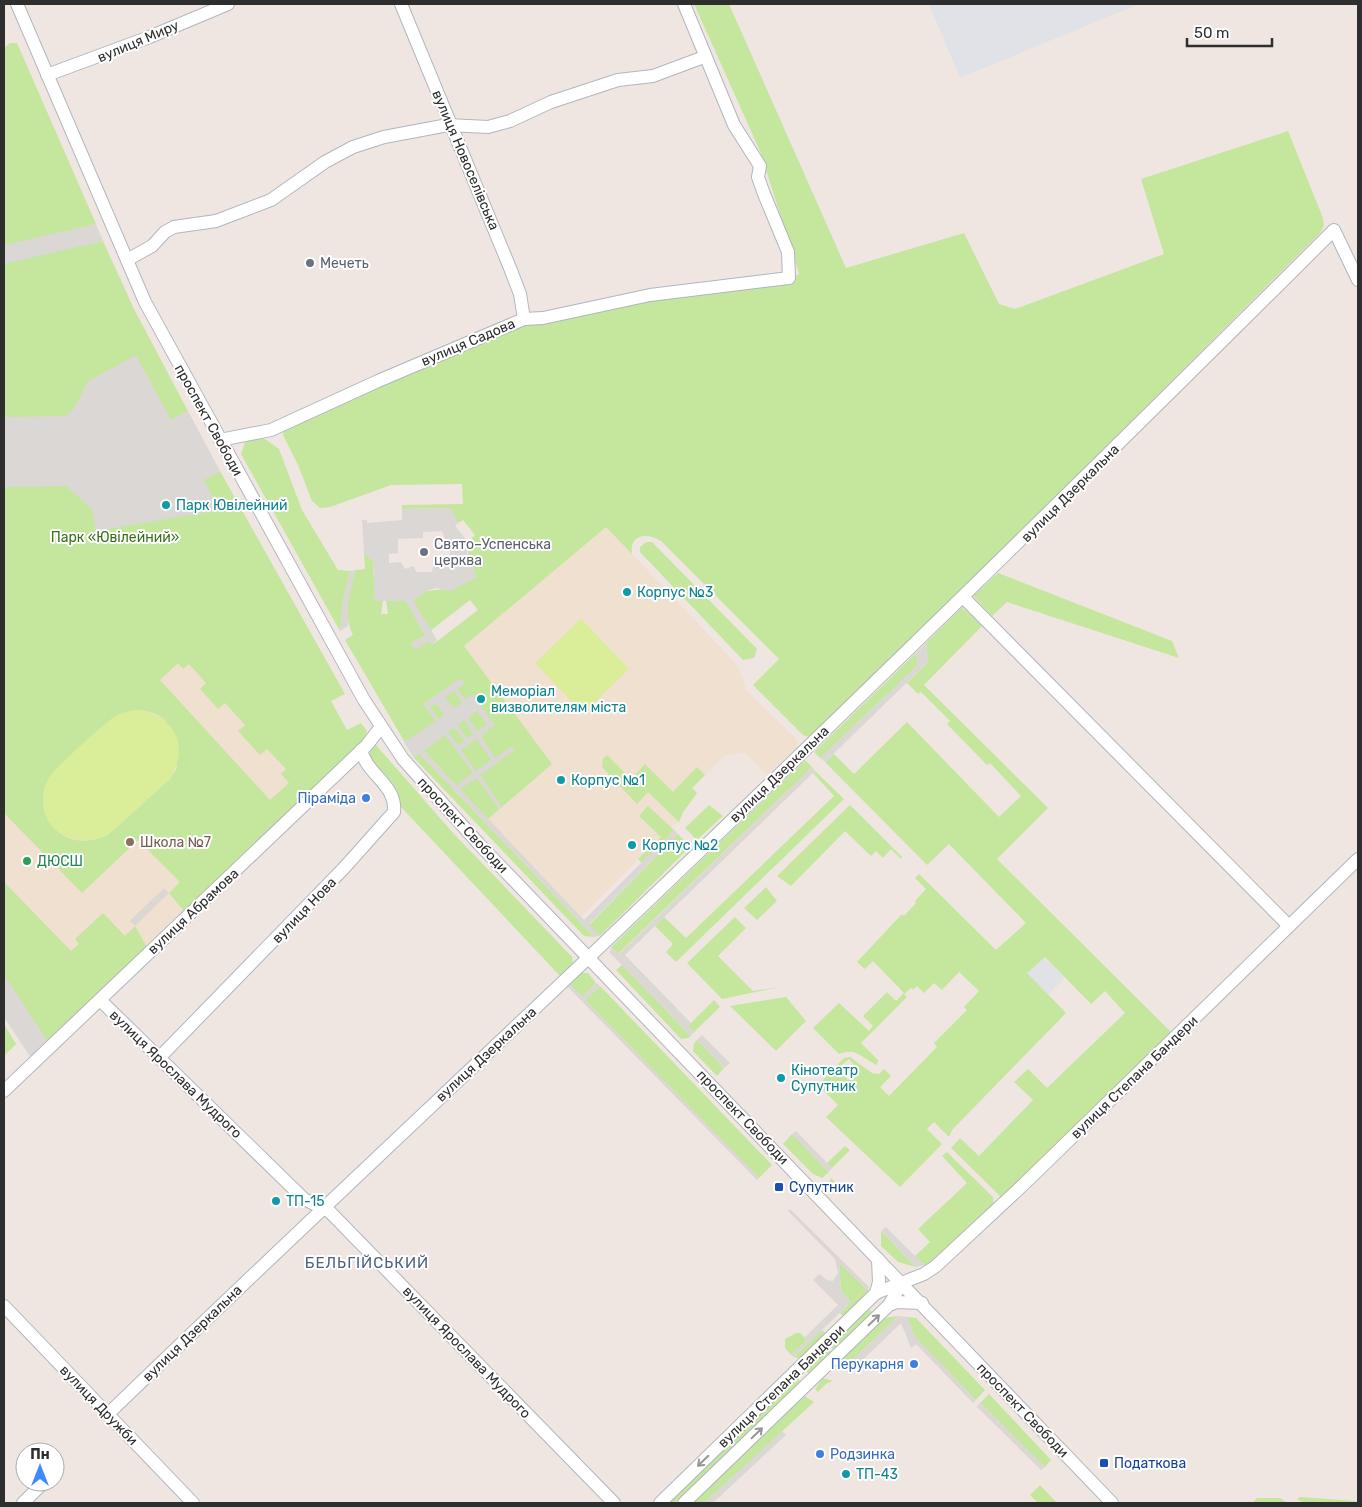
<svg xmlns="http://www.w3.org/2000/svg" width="1362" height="1507" font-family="Rubik,sans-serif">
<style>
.industrial{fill:#e1e1e8}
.education{fill:#f0e0d0}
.green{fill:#c4e69d;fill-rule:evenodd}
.pitch{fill:#daed99}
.plaza{fill:#dbd7d4;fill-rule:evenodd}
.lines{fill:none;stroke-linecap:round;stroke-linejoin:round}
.minor-casing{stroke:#b1b6be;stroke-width:14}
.minor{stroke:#fff;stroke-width:12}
.oneway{stroke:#969696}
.worship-dot{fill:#6b7280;stroke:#fff;stroke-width:2}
.culture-dot{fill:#0f9aa8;stroke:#fff;stroke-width:2}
.shop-dot{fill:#3f7fe0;stroke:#fff;stroke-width:2}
.education-dot{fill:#8d6e63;stroke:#fff;stroke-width:2}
.leisure-dot{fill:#2e9e5b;stroke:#fff;stroke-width:2}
.transit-dot{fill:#1a4fb4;stroke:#fff;stroke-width:2}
.labels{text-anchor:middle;stroke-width:4;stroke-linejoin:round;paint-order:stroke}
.street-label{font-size:14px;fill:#2e2e2e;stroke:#fff}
.worship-label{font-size:14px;fill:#5b616d;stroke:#fff;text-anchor:start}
.culture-label{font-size:14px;fill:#0d838f;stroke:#fff;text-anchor:start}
.park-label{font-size:14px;fill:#3d6f1a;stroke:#fff}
.shop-label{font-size:14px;fill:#366cbe;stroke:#fff;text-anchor:end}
.education-label{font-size:14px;fill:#785e54;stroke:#fff;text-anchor:start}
.leisure-label{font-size:14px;fill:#27864d;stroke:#fff;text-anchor:start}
.transit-label{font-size:14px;fill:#164399;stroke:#fff;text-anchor:start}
.neighbourhood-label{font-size:15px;letter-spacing:1px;fill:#4c6081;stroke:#fff}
</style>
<rect width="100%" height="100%" fill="#efe6e1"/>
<g class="industrial">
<polygon points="929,4 1139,4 960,78"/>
<polygon points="1044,957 1064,978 1048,995 1027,973"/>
</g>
<g class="education">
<polygon points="606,526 738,666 747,691 797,740 798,747 767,775 744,752 724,756 692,788 697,793 683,812 679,822 670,827 581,917 488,819 502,807 463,647"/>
<polygon points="180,627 328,774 48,1042 4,975 4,765"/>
</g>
<g class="green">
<path d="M 694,4 L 729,4 L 846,268 L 964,233 L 999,304 L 1015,309 L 1164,254 L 1141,179 L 1288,131 L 1323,218 L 1324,226 L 1320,233 L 1011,541 L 809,737 L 803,735 L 753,685 L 779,659 L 661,541 C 647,532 629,534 632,554 L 606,527 L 464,646 L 552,764 L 488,819 L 424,751 L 420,754 L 594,937 L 584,936 L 414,758 L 345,640 L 353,635 C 342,614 350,592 355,570 L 365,569 L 364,552 L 373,561 L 375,601 L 383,601 L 381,614 L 388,614 L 386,601 L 406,601 L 425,635 L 411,644 L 429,641 L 432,645 L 478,610 L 470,600 L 430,631 L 413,600 L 426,591 L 447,589 L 476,577 L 466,546 L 468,542 L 475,535 L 463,520 L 458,523 L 450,508 L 402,509 L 402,505 L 463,504 L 462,484 L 391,485 L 330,507 L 320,508 L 312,501 L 298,465 L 283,435 L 285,426 L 524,325 L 600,308 L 789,280 L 799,274 L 760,151 Z"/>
<path d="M 10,43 L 17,43 L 96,224 L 76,229 L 85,245 L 103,241 L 134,309 L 188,411 L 178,417 L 210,477 L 220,471 L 345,694 L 331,701 L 347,730 L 361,723 L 367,731 L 365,738 L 184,911 L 169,893 L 180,882 L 138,840 L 82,893 L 4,813 L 4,48 ZM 178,663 L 183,669 L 189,664 L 206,683 L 200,689 L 218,709 L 225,703 L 245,725 L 238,731 L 260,755 L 267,749 L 286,769 L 281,774 L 289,783 L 270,800 L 160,680 ZM 141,710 L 154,713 L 165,720 L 177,768 L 170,779 L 108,835 C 70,852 40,829 44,788 Z"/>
<polygon points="258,438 265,439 279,449 302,510 338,570 350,571 343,601 340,631 241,454 245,442"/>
<polygon points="646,542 652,542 757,649 754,658 743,660 640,552 640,547"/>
<polygon points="998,573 1172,641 1179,658 1007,602 992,616 973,596"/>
<path d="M 962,607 L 982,626 L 924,685 L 1048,808 L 997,859 L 1171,1032 L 1002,1198 L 951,1148 L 960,1138 L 979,1156 L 1033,1100 L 1014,1082 L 1028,1069 L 1047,1088 L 1125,1013 L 1105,991 L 1091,1004 L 1045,957 L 1027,973 L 1066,1013 L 952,1130 L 949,1137 L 934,1122 L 927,1129 L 942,1144 L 900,1187 L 826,1117 L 838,1105 L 818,1085 L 844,1058 L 850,1057 L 872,1073 L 879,1074 L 884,1069 L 891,1076 L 880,1087 L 889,1096 L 937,1047 L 934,1043 L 967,1010 L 964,1007 L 979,991 L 959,972 L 942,990 L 934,983 L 924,993 L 917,986 L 913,990 L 911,988 L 904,994 L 907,997 L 861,1043 L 878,1060 L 877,1065 C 862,1059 857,1047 839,1054 L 813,1028 L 839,1003 L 869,1031 L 873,1026 L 863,1016 L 887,992 L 896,1001 L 904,993 L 873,961 L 865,969 L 857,962 L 902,914 L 904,916 L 916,903 L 915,901 L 926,889 L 915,878 L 919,874 L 996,950 L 1026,923 L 949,844 L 927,865 L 825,762 L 834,754 L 854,774 L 907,722 L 999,817 L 1021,796 L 990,763 L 987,765 L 947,724 L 950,721 L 921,692 L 918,694 L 907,683 L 928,662 L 926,643 ZM 849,1059 L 859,1071 L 848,1080 L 838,1068 Z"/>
<polygon points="916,653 918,665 820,758 814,752"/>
<polygon points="375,744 454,834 572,957 573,963 561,977 401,807 397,794 370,761 370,751"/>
<polygon points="607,755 631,779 645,764 673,792 697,767 705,775 692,788 697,793 683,812 679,822 648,792 637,804 602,767 603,759"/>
<polygon points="805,760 812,767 618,954 611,947"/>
<polygon points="815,771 844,799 676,962 666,952 673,944 655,926 664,917 686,938 834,796 813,773"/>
<polygon points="709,805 723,816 697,840 685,828"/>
<polygon points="850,805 902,857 901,859 891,849 883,858 876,851 871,856 845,831 791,886 777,876"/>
<polygon points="648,806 674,830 642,863 638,859 661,837 639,816"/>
<polygon points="678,834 690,847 600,936 589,925"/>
<polygon points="4,882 71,951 79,944 75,939 103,913 125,936 135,926 147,947 48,1042 4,975"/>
<polygon points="766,887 777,901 757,920 744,908"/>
<polygon points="735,917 746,928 718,956 753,991 780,987 722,999 687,963"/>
<polygon points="622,965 691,1036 688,1038 681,1039 616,970"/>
<polygon points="581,973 588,973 596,983 582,997 568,983"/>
<polygon points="600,986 772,1165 759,1178 585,1000"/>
<polygon points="786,997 806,1021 776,1051 730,1006"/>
<polygon points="714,1000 720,1007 694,1032 688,1026"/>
<polygon points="4,1024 16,1044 4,1056"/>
<polygon points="697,1040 724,1068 717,1076 693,1051 694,1043"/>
<polygon points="792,1134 829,1172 822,1178 813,1174 783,1144"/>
<polygon points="845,1146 850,1150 832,1168 827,1163"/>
<polygon points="947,1152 993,1197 994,1207 932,1263 924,1265 915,1256 930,1242 918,1229 967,1183 942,1156"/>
<polygon points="831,1178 841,1188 834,1194 827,1187"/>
<polygon points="881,1231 916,1267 898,1262 881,1246"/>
<polygon points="839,1262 868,1291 844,1316 840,1313 851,1302 841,1291"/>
<polygon points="868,1308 873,1313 834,1350 830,1346"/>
<polygon points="898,1316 844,1368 840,1365 840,1361 884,1318"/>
<polygon points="907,1317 916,1318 985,1390 976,1400 915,1337"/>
<polygon points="822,1330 826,1334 800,1359 794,1357"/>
<polygon points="796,1333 800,1333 807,1340 791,1355 785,1348 785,1339"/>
<polygon points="828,1348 832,1352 811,1373 808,1373 806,1370"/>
<polygon points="823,1378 833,1381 826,1384 818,1392 815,1389"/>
<polygon points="796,1379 799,1379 800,1383 674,1503 666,1503"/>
<polygon points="989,1394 1051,1460 1045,1467 980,1403"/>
<polygon points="805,1396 814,1402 704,1503 693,1503"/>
<polygon points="1040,1485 1057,1503 1038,1503 1030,1495"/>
<polygon points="1300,1497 1356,1501 1358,1503 1304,1503 1297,1499"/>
<polygon points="1257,1498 1280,1498 1287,1503 1252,1503"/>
</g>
<g class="pitch">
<polygon points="581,619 629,669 583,713 535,663"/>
<path d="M 141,710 C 177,719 189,747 170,779 L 108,835 C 74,850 36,830 44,790 C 45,785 48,779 50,776 C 55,768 107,721 115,716 C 124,712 131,710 141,710 Z"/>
</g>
<g class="plaza">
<polygon points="96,224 103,241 4,264 4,245"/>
<polygon points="136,355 171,420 188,411 220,471 204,480 220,510 96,531 92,509 66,486 4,487 4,417 65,416 73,410 88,381"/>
<path d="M 451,508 L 458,523 L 455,526 L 468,542 L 467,552 L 476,577 L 451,591 L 436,588 L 426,591 L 413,600 L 437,640 L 432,645 L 429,641 L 415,650 L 411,644 L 425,635 L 406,601 L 375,601 L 373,561 L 364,552 L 362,520 L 367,520 L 367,523 L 402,520 L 402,509 ZM 442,531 L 450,550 L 450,567 L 433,567 L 432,572 L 417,572 L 413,566 L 405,569 L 401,562 L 389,563 L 389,554 L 398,553 L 398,539 L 423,538 L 423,532 Z"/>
<polygon points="355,570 348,601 348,626 340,631 343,601 350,571"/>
<polygon points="926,643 928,662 825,762 820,758 918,665 916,653"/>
<path d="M 461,678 L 465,683 L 457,689 L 465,699 L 472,694 L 495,725 L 481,736 L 495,758 L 512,746 L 515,750 L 480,775 L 502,807 L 499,809 L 477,778 L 460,789 L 584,920 L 674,830 L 678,834 L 589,924 L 600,936 L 594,937 L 420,754 L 414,758 L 404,742 L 436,721 L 423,704 ZM 454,691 L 462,702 L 454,708 L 445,697 ZM 436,703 L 444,715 L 439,719 L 430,707 ZM 477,711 L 487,724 L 477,731 L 468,718 ZM 464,720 L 473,734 L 467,738 L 458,725 ZM 455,728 L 464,741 L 458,745 L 448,732 ZM 445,735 L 473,773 L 456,785 L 424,751 ZM 477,739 L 491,760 L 476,771 L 461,750 Z"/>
<polygon points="812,767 815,771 625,955 691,1023 688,1026 694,1032 691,1036 610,953 611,947 619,954"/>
<polygon points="164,888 169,893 135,926 130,921"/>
<polygon points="4,975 48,1042 31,1058 4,1017"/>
<polygon points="568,983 582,997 596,983 600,986 585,1000 759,1178 757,1180 566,985"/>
<polygon points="702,1035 730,1063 724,1068 697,1040"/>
<polygon points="796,1131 832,1168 829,1172 792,1134"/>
<polygon points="790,1209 869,1287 868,1291 839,1263 841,1291 851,1302 794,1357 791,1355 807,1340 804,1338 838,1305 813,1280 819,1274 827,1280 833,1281 838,1273 835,1259 788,1211"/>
<polygon points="886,1227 924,1265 916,1267 881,1231"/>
<polygon points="898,1316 907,1317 915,1337 976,1400 973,1403 916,1344 911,1348 901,1323 849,1373 844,1368"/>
<polygon points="980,1403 1045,1467 1041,1470 977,1407"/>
<polygon points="782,1431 786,1435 713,1503 704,1503"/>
</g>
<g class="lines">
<g class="minor-casing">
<g id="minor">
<polyline points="17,4 145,302 364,700 403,759 479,844 1112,1503"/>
<polyline points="401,4 510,268 520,294 524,319"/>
<polyline points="47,75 147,38 228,4"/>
<polyline points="127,260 152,246 165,232 174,227 216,221 271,200 325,162 353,147 384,137 448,125 488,127 510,121 551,102 618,80 653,76 704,57"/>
<polyline points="220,440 271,430 378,381 524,319 543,318 650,295 789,278 788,252 764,194 758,177 760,166 734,125 684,4"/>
<polyline points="963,597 1289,926"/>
<polyline points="100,1000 304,1199 330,1212 614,1503"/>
<path d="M 159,1058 L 344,868 L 394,812 C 397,785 367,775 361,750"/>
<polyline points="4,1091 367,745 380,728"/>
<polyline points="876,1293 924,1274 936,1266 1024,1184 1358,859"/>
<polyline points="889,1305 897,1302 922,1303"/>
<polyline points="4,1306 193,1503"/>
<path d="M 108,1414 C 266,1261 427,1111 586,960 C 838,720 1087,476 1334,230 L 1358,280"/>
<polyline points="23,1503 44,1482"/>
<polyline points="660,1503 876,1293 879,1282 878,1259"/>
<polyline points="684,1503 889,1305 902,1283"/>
</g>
</g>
<use href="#minor" class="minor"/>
</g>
<defs><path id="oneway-shaft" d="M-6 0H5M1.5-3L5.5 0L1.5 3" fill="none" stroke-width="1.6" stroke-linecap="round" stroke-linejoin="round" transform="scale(1.25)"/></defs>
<g class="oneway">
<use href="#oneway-shaft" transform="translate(874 1320) rotate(-44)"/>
<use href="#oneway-shaft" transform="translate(757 1433) rotate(-44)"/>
<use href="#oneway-shaft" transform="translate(703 1461) rotate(136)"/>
</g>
<g class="worship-dot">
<circle cx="310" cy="263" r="5"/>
<circle cx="424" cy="552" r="5"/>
</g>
<g class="culture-dot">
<circle cx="166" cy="505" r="5"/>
<circle cx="627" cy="592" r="5"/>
<circle cx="481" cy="699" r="5"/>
<circle cx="561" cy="780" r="5"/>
<circle cx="632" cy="845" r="5"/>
<circle cx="781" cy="1078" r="5"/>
<circle cx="276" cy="1201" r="5"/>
<circle cx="846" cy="1474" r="5"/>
</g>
<g class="shop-dot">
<circle cx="366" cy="798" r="5"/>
<circle cx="914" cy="1364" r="5"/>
<circle cx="820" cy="1454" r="5"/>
</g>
<circle class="education-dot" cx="130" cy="842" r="5"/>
<circle class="leisure-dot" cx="27" cy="861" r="5"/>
<g class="transit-dot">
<rect x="774" y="1182" width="10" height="10" rx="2.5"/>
<rect x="1099" y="1458" width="10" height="10" rx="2.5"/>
</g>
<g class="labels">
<g class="street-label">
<text transform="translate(138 41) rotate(-23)" y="5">вулиця Миру</text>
<text transform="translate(466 160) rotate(67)" y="5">вулиця Новоселівська</text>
<text transform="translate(468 342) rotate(-23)" y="5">вулиця Садова</text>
<text transform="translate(209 420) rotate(61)" y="5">проспект Свободи</text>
<text transform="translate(1070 493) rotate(-45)" y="5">вулиця Дзеркальна</text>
<text transform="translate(779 774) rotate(-44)" y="5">вулиця Дзеркальна</text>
<text transform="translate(463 825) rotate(47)" y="5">проспект Свободи</text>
<text transform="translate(304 910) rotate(-46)" y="5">вулиця Нова</text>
<text transform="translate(193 911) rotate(-43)" y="5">вулиця Абрамова</text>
<text transform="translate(486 1054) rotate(-43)" y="5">вулиця Дзеркальна</text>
<text transform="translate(176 1074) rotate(44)" y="5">вулиця Ярослава Мудрого</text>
<text transform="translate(1134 1077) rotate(-44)" y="5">вулиця Степана Бандери</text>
<text transform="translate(743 1117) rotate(46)" y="5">проспект Свободи</text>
<text transform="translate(192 1333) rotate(-44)" y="5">вулиця Дзеркальна</text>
<text transform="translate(467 1352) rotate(46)" y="5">вулиця Ярослава Мудрого</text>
<text transform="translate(781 1386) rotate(-44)" y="5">вулиця Степана Бандери</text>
<text transform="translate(99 1405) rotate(46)" y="5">вулиця Дружби</text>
<text transform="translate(1023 1410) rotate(46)" y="5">проспект Свободи</text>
</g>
<g class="worship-label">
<text x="320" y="268">Мечеть</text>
<text x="434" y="549">Свято–Успенська<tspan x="434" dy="16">церква</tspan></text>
</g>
<g class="culture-label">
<text x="176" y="510">Парк Ювілейний</text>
<text x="637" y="597">Корпус №3</text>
<text x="491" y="696">Меморіал<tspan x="491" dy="16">визволителям міста</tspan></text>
<text x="571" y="785">Корпус №1</text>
<text x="642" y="850">Корпус №2</text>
<text x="791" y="1075">Кінотеатр<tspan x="791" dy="16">Супутник</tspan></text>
<text x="286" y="1206">ТП-15</text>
<text x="856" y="1479">ТП-43</text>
</g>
<g class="park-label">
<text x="115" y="542">Парк «Ювілейний»</text>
</g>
<g class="shop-label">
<text x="356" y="803">Піраміда</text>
<text x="904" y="1369">Перукарня</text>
<text x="830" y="1459" text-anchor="start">Родзинка</text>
</g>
<g class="education-label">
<text x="140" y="847">Школа №7</text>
</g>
<g class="leisure-label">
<text x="37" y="866">ДЮСШ</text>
</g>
<g class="transit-label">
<text x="789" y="1192">Супутник</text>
<text x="1114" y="1468">Податкова</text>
</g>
<g class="neighbourhood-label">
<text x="367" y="1268">БЕЛЬГІЙСЬКИЙ</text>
</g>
</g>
<rect width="1362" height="1507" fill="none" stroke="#2e2e2e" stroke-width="10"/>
<g transform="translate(40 1467)"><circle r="24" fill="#ffffff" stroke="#ababab"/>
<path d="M0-4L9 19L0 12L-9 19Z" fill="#3f89fe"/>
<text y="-8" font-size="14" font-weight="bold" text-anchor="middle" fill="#2e2e2e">Пн</text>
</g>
<path d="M1187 38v8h85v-8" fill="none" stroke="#2e2e2e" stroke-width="2.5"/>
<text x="1194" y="38" font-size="15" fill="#2e2e2e" stroke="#ffffff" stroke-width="4" paint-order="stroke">50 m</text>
</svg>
